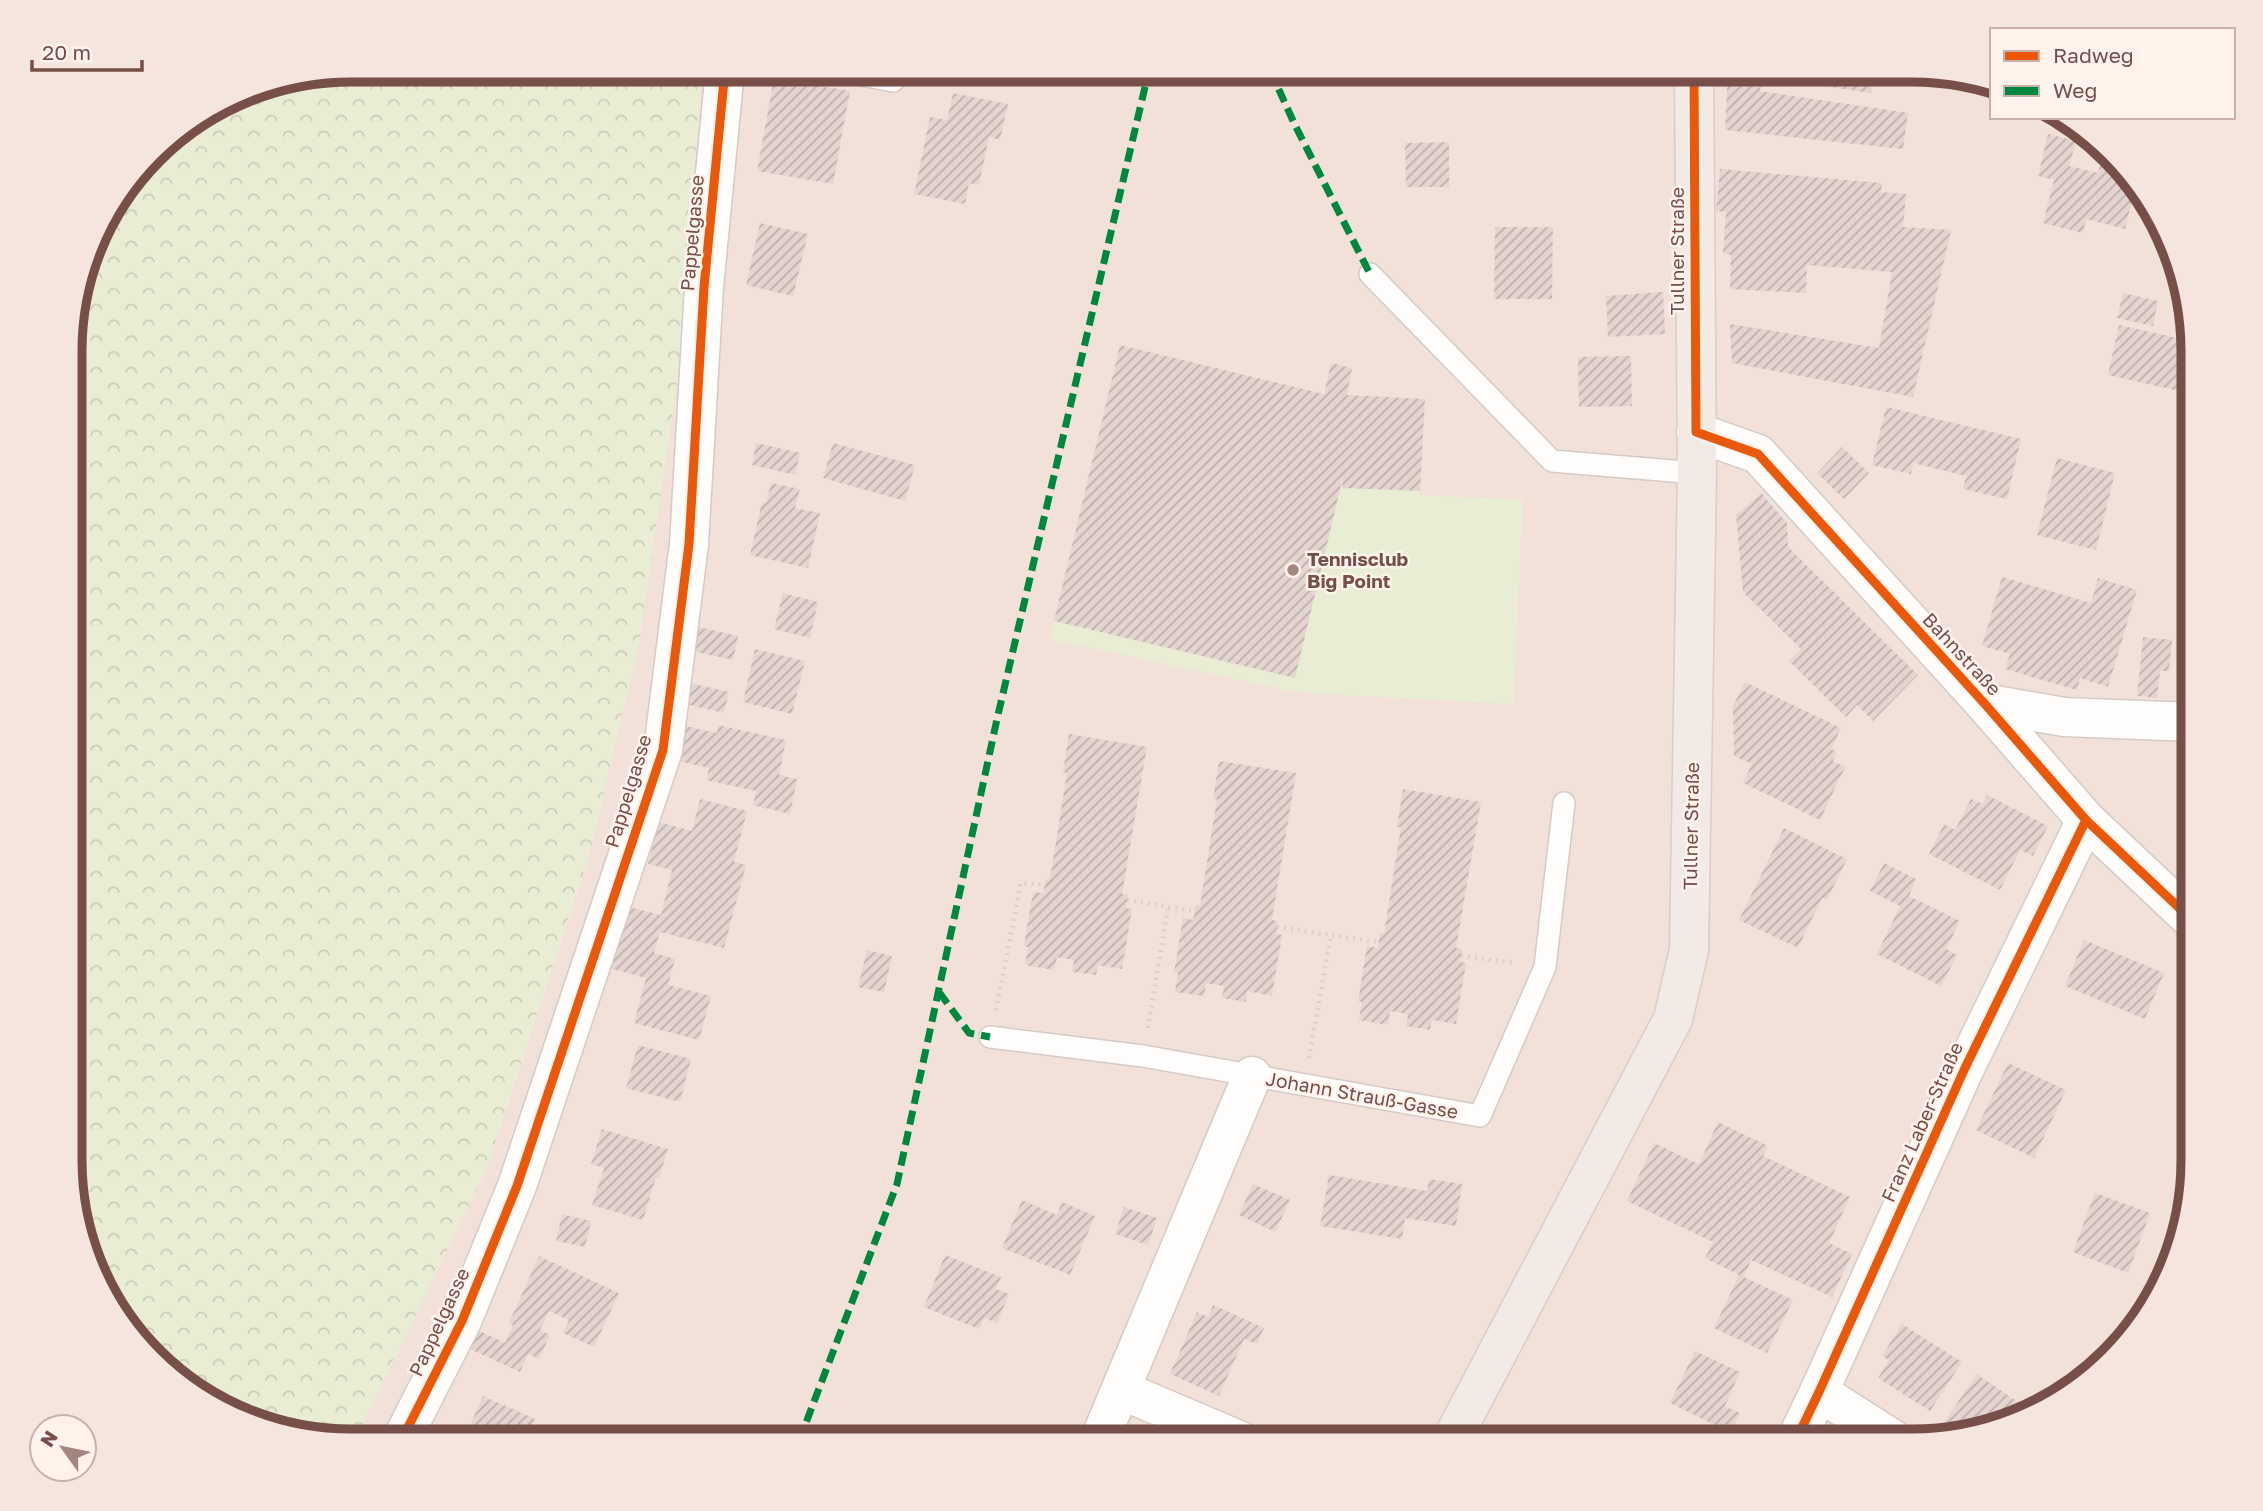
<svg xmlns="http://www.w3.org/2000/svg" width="2263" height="1511" font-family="'Golos Text',sans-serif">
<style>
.residential{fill:#f2e1d8}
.forest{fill:url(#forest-crowns)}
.pitch{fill:#e9edd4}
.building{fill:url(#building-hatch)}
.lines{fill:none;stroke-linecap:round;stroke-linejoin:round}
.service-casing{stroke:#d6cac6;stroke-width:24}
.minor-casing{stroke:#d6cac6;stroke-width:41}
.tertiary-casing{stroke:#d6cac6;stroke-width:41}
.primary-casing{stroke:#d9ccc9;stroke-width:41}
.path{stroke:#dacfcd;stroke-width:4.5;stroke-dasharray:2 5;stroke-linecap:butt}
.service{stroke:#fefdfc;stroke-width:21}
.minor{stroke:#fefdfc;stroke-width:38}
.tertiary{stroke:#fefdfc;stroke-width:38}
.primary{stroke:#f3eae5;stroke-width:38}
.quiet{stroke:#00873e;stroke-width:7;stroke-dasharray:14 7;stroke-linecap:butt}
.cycleway-casing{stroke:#fff3ec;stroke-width:13}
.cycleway{stroke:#e8590c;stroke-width:9}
.poi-dot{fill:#a48681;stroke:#fff3ec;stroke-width:2.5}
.labels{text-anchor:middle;stroke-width:5;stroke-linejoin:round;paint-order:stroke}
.street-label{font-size:19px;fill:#774e48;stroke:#fff3ec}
.poi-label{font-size:19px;font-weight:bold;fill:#774e48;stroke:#fff3ec;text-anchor:start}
.rim{fill:none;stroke:#774e48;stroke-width:9}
</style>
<defs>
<pattern id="forest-crowns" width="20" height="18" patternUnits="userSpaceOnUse" patternTransform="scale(1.75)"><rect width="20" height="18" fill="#e9edd4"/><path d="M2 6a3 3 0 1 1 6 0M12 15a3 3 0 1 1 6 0" fill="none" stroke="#cbcdb8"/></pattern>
<pattern id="building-hatch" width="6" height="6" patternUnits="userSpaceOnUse" patternTransform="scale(1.75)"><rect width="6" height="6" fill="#e4d5d1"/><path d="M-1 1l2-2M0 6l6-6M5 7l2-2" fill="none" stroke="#beafac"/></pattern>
</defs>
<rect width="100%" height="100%" fill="#f7efea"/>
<polygon class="residential" points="702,70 1912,70 1992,83 1992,117 2068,118 2155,211 2192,334 2192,1177 2178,1250 2145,1316 2052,1403 1929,1440 354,1441 486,1170 590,852 679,369"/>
<polygon class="forest" points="352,70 702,70 679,369 639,643 590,852 486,1170 354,1441 261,1426 195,1393 108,1301 72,1196 72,315 99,227 166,140 244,91"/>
<polygon class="pitch" points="1120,345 1323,393 1331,363 1352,368 1348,395 1425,399 1420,495 1523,500 1513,704 1325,694 1282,689 1050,639"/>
<g class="building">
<polygon points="1728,70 1832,70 1873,78 1871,93 1762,77 1760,91 1908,113 1903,149 1725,130"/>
<polygon points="774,78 850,91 833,184 757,171"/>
<polygon points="953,93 1008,104 1000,140 989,137 979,185 969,183 965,204 914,194 930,117 947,120"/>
<polygon points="2048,134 2076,141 2069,166 2098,173 2103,155 2135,189 2125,229 2086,219 2083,233 2043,223 2054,180 2038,176"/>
<polygon points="1449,142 1449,187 1406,187 1405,143"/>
<polygon points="1720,169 1882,183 1881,192 1906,194 1903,227 1951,230 1913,397 1732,363 1730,324 1879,348 1892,272 1807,265 1806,293 1730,289 1731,255 1723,253 1726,212 1716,211"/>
<polygon points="760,223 808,234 793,296 746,285"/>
<polygon points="1495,227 1553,227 1552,299 1494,299"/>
<polygon points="1663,292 1665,334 1608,337 1606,296"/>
<polygon points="2123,293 2158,301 2153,326 2117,318"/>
<polygon points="2119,325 2177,338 2180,327 2191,329 2192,394 2108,375"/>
<polygon points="1120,345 1324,394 1331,363 1352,368 1347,395 1425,399 1420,491 1342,488 1343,477 1295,678 1054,621"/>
<polygon points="1631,356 1632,406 1579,407 1578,357"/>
<polygon points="1886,407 2021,439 2007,499 1963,489 1966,476 1913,463 1911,474 1872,465"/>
<polygon points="756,443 800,453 795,475 752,465"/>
<polygon points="833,443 915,465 905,501 823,478"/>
<polygon points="1842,447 1869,473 1844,499 1817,473"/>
<polygon points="2057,458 2115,473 2096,550 2037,535"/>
<polygon points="771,483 800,489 795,508 820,513 808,568 750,555 762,502 766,503"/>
<polygon points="1761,493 1787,523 1788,547 1918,675 1873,721 1857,705 1846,717 1789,661 1801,649 1743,592 1736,515"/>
<polygon points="2002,577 2091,603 2098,578 2137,590 2108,687 2080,678 2077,690 2005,669 2010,654 1982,646"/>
<polygon points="783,593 818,602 810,638 774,629"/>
<polygon points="698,627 738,636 733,660 692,651"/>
<polygon points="2143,637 2172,640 2169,671 2160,671 2157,698 2137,696"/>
<polygon points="755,649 805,661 792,714 743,702"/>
<polygon points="1745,682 1841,728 1831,749 1837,752 1833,761 1845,767 1820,820 1743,783 1752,764 1734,756 1733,706"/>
<polygon points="690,683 729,692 724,713 685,704"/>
<polygon points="681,725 717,733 718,725 786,740 779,775 797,779 790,814 753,805 756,791 706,780 709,768 674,760"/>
<polygon points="1069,734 1147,747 1122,894 1128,894 1126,908 1132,909 1122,969 1098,965 1096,975 1072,972 1074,960 1057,957 1054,970 1025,965 1028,947 1024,946 1033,892 1043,893 1046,879 1050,879 1067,773 1063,772"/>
<polygon points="1219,761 1296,773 1272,920 1278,921 1276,934 1282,935 1272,996 1247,991 1246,1002 1222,998 1224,986 1206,983 1204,996 1175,992 1178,973 1174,973 1183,918 1193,920 1196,905 1200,906 1217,799 1213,799"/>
<polygon points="1403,789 1481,802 1456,948 1462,949 1460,962 1466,963 1456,1024 1432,1020 1430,1030 1406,1026 1408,1014 1390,1011 1388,1025 1359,1020 1362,1002 1358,1001 1367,946 1378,948 1380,933 1384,934 1401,827 1397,827"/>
<polygon points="1987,795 2048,826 2033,856 2020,850 2000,890 1929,854 1944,824 1955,830 1971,799 1983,804"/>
<polygon points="700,799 747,811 734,862 746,865 724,948 660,932 654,953 675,959 668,985 711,996 699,1040 634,1023 646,978 609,968 625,906 661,915 672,870 648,864 659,822 692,831"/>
<polygon points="1784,828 1847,859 1827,900 1822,898 1798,948 1739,920"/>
<polygon points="1884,863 1916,879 1909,896 1960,921 1946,949 1957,955 1941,986 1877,954 1900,906 1870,891"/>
<polygon points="2084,940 2164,973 2145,1019 2065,986"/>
<polygon points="867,950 892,956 884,992 858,987"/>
<polygon points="2192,999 2192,1022 2180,1012"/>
<polygon points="638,1045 691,1059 680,1102 626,1088"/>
<polygon points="2008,1063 2066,1090 2034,1158 1976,1130"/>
<polygon points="1718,1122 1768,1146 1763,1156 1850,1197 1829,1243 1852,1254 1832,1297 1751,1260 1744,1277 1793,1300 1767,1353 1714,1328 1739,1275 1705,1258 1713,1242 1627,1201 1654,1143 1699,1164"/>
<polygon points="602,1129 668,1149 659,1178 656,1177 643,1220 592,1205 604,1168 591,1164"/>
<polygon points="1329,1175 1427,1191 1429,1179 1462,1184 1456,1226 1405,1218 1402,1239 1320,1226"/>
<polygon points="1253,1184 1290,1200 1275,1232 1239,1215"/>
<polygon points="2095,1193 2150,1213 2128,1273 2073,1252"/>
<polygon points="1022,1200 1057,1215 1062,1202 1095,1216 1070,1275 1002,1248"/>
<polygon points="1124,1207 1157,1218 1148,1245 1115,1234"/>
<polygon points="562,1214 591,1221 585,1247 556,1241"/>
<polygon points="945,1255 1001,1277 996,1289 1009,1294 997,1323 984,1318 979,1329 924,1307"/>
<polygon points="539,1256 619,1293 594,1347 563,1333 569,1320 549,1311 540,1330 550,1335 539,1359 528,1354 520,1372 468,1348 476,1329 505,1343 513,1325 509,1323"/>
<polygon points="1213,1305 1264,1328 1257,1344 1244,1339 1219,1396 1170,1374 1197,1312 1208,1317"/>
<polygon points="1902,1324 1962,1362 1930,1411 1878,1378 1889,1360 1882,1356"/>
<polygon points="1695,1351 1740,1372 1725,1406 1740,1413 1731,1433 1670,1403"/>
<polygon points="1977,1374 2028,1409 2028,1411 1960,1431 1945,1421"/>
<polygon points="483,1396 535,1419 525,1441 463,1441"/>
</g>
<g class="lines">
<g class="service-casing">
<g id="service">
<polyline points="835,70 893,81"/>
<polyline points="1370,274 1552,461 1697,473"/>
<polyline points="990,1037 1143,1056 1480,1116 1545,967 1564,803"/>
</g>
</g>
<g class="minor-casing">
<g id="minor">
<polyline points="1984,703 2064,717 2192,722"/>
<polyline points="1121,1390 1241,1441"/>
<polyline points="1819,1392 1894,1440"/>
<polyline points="1796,1440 1819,1392 1965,1068 2086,820"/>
<polyline points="401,1441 462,1321 517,1186 663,750 689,544 704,287 725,70"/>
<polyline points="1099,1441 1252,1076"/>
</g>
</g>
<g class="tertiary-casing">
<polyline id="tertiary" points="1696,432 1758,454 1984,703 2086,820 2192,920"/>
</g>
<g class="primary-casing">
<polyline id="primary" points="1451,1441 1673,1019 1689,950 1697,473 1694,70"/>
</g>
<g class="path">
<polyline points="1127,900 1194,911"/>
<polyline points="1277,927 1378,942"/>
<polyline points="1461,956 1516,963"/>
<polyline points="996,1010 1021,883 1045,885"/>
<polyline points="1148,1028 1168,908"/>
<polyline points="1309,1058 1331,935"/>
</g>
<use href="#service" class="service"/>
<use href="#minor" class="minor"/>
<use href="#tertiary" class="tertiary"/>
<use href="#primary" class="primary"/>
<g class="quiet">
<polyline points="1270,70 1294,123 1370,274"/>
<polyline points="939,992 969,1033 990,1037"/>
<polyline points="799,1441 897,1184 997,719 1149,70"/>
</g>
<g class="cycleway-casing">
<g id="cycleway">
<polyline points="1694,70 1696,432 1758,454 1984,703 2086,820 2192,920"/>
<polyline points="1796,1440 1819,1392 1965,1068 2086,820"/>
<polyline points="401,1441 462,1321 517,1186 663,750 689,544 704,287 725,70"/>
</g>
</g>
<use href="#cycleway" class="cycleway"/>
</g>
<circle class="poi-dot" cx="1293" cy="570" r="7"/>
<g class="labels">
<g class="street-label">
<text transform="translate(692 233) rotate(-85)" y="7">Pappelgasse</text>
<text transform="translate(1677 251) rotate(-90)" y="7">Tullner Straße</text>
<text transform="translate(1962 654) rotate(47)" y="7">Bahnstraße</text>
<text transform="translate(628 791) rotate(-73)" y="7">Pappelgasse</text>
<text transform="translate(1691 826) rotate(-89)" y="7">Tullner Straße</text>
<text transform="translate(1362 1095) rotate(10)" y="7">Johann Strauß-Gasse</text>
<text transform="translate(1922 1122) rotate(-66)" y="7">Franz Laber-Straße</text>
<text transform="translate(439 1322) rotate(-65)" y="7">Pappelgasse</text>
</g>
<g class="poi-label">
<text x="1307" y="566">Tennisclub<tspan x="1307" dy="22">Big Point</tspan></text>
</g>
</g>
<path d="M0 0H2263V1511H0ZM351 82H1912A269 269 0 0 1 2181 351V1160A269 269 0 0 1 1912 1429H351A269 269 0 0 1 82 1160V351A269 269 0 0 1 351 82Z" fill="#f4e6df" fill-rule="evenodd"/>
<path class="rim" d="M351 82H1912A269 269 0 0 1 2181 351V1160A269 269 0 0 1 1912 1429H351A269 269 0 0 1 82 1160V351A269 269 0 0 1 351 82Z"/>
<rect x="1990" y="28" width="245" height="91" fill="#fff3ec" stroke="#c9b1aa" stroke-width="2"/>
<rect x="2004" y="51" width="35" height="10" fill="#e8590c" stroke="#c9b1aa" stroke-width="2"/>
<text x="2053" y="63" font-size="21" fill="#774e48">Radweg</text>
<rect x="2004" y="86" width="35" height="10" fill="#00873e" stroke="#c9b1aa" stroke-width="2"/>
<text x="2053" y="98" font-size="21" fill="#774e48">Weg</text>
<g transform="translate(63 1448) rotate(303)"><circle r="33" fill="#fff3ec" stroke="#c9b1aa" stroke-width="2"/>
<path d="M0-5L12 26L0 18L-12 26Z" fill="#a48681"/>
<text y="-10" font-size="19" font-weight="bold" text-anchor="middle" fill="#774e48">N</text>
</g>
<path d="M32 60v10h110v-10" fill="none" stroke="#774e48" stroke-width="3.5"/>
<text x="42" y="60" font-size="21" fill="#774e48" stroke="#fff3ec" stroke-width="5" paint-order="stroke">20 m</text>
</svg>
